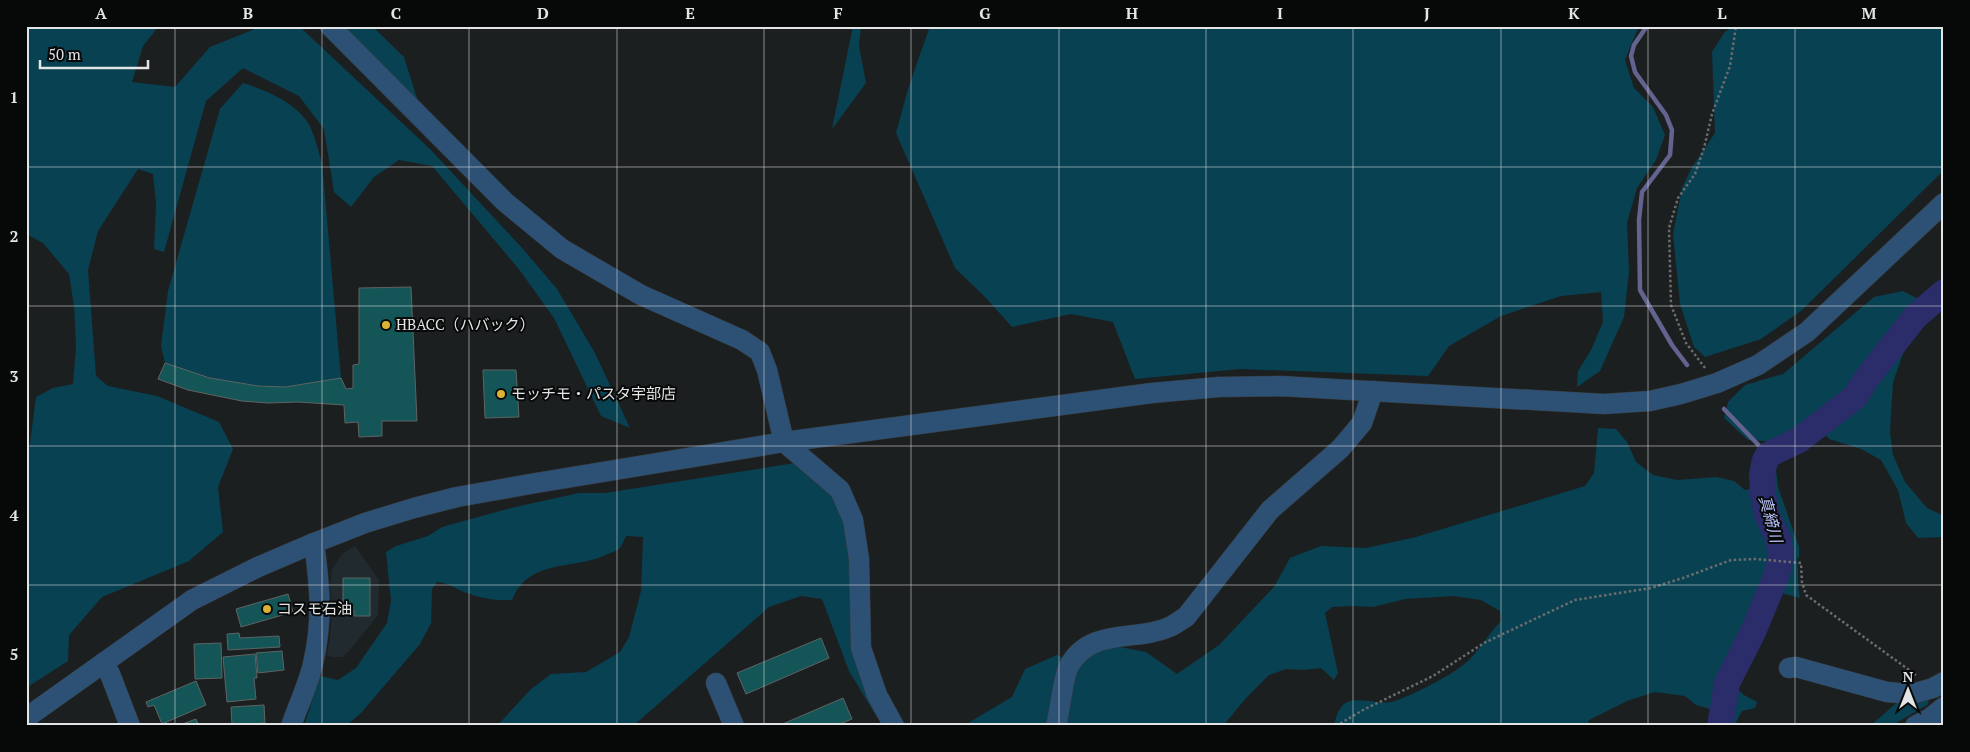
<svg xmlns="http://www.w3.org/2000/svg" width="1970" height="752" font-family="'PT Serif','Noto Sans JP',serif">
<style>
.built{fill:#212b2f}
.green{fill:#084152}
.lines{fill:none;stroke-linecap:round;stroke-linejoin:round}
.stream{stroke:#62638f;stroke-width:4.5}
.river{stroke:#2b2c6a;stroke-width:26}
.building{fill:#145658;stroke:#5e6363}
.minor-casing{stroke:#383b3c;stroke-width:21}
.path{stroke:#6a6d6e;stroke-width:2.5;stroke-dasharray:2.5 2.5;stroke-linecap:butt}
.minor{stroke:#2d5075;stroke-width:20}
.grid{fill:none;stroke:#e2e4e5;stroke-width:1;stroke-opacity:0.55}
.poi-dot{fill:#dbb233;stroke:#070909;stroke-width:2}
.labels{text-anchor:middle;stroke-width:4;stroke-linejoin:round;paint-order:stroke}
.poi-label{font-size:15px;fill:#e2e4e5;stroke:#070909;text-anchor:start}
.water-label{font-size:16px;font-style:italic;fill:#bac2fc;stroke:#070909}
.neatline{fill:none;stroke:#e2e4e5;stroke-width:2}
.grid-label{font-size:16px;text-anchor:middle;font-weight:bold;fill:#e2e4e5}
</style>
<rect width="100%" height="100%" fill="#1c1f20"/>
<polygon class="built" points="355,546 379,580 378,615 349,651 342,657 333,657 327,655 330,638 332,610 330,585 332,570 342,554"/>
<g class="green">
<polygon points="26,26 159,26 143,46 132,82 175,87 210,47 262,26 299,26 431,150 523,249 557,289 595,353 630,428 601,416 554,318 518,268 432,166 399,160 374,177 351,207 334,192 324,129 299,96 243,68 206,101 164,252 154,249 156,204 153,174 138,169 98,231 88,270 96,376 108,386 157,396 219,422 233,449 218,487 223,532 189,561 102,597 69,635 68,661 26,688 26,474 36,397 53,388 73,384 76,346 74,306 69,274 43,243 26,234"/>
<polygon points="337,26 372,26 404,57 419,105"/>
<polygon points="853,26 861,26 859,46 866,83 832,129"/>
<polygon points="930,26 1639,26 1625,60 1634,88 1653,107 1665,135 1656,160 1637,188 1627,223 1629,272 1624,317 1600,371 1577,387 1578,371 1591,350 1603,322 1601,292 1561,296 1501,316 1449,346 1428,376 1240,369 1135,379 1113,322 1071,314 1012,327 987,299 955,268 896,133 908,89"/>
<polygon points="1732,26 1944,26 1944,170 1801,311 1761,339 1705,357 1694,347 1680,304 1673,234 1682,188 1691,169 1715,133 1712,52 1724,33"/>
<path d="M 243,83 C 265,90 295,102 308,123 C 315,135 318,150 322,163 L 341,378 C 323,382 303,387 284,387 C 242,388 204,377 165,363 L 161,346 L 168,291 L 220,109 Z"/>
<polygon points="1903,291 1922,301 1893,382 1890,432 1893,455 1905,482 1927,508 1944,516 1944,537 1918,538 1906,523 1898,490 1881,460 1861,449 1829,439 1814,422 1781,442 1748,440 1724,418 1728,402 1745,385 1783,374 1874,297"/>
<path d="M 1598,428 L 1616,429 L 1627,442 L 1636,462 L 1653,475 L 1677,480 L 1716,477 L 1734,481 L 1745,490 L 1762,486 C 1766,471 1767,461 1782,455 L 1776,470 L 1778,487 L 1799,547 L 1799,557 L 1797,559 C 1799,572 1797,584 1800,598 L 1777,592 L 1750,628 L 1732,684 L 1744,695 L 1757,702 L 1755,708 L 1742,711 L 1734,726 L 1709,726 L 1712,717 L 1717,711 L 1696,705 L 1685,696 L 1655,692 L 1627,701 L 1589,720 L 1588,726 L 1334,726 C 1340,697 1351,699 1376,702 C 1381,702 1387,703 1392,702 C 1411,696 1455,674 1469,660 C 1481,648 1489,633 1501,621 L 1500,611 L 1481,600 L 1453,596 L 1405,599 L 1373,607 L 1354,606 L 1332,607 L 1325,613 L 1338,673 L 1334,680 L 1321,668 L 1303,670 L 1286,669 L 1269,675 L 1246,698 L 1223,726 L 963,726 L 1012,697 L 1025,669 L 1057,655 L 1078,666 L 1086,650 L 1110,645 L 1146,652 L 1177,674 L 1219,645 L 1274,587 L 1290,558 L 1321,546 L 1366,548 L 1416,537 L 1585,486 L 1594,473 Z"/>
<path d="M 795,463 L 842,505 L 880,716 L 878,719 L 849,671 L 822,599 L 801,596 L 769,607 L 633,726 L 497,726 L 531,689 L 551,674 L 586,672 L 620,652 L 629,637 L 641,591 L 643,537 L 626,536 C 624,540 622,546 619,549 C 616,551 611,553 608,554 C 574,571 530,557 512,600 C 495,601 480,598 464,592 C 454,588 448,583 437,582 L 432,589 L 431,623 L 420,644 L 361,713 L 346,726 L 304,726 L 320,676 L 338,680 L 356,668 L 387,623 L 391,601 L 386,552 L 396,546 L 428,536 L 442,527 L 515,507 L 579,493 L 605,493 Z"/>
<polygon points="1931,696 1927,705 1891,726 1870,726 1900,700"/>
</g>
<g class="lines">
<g class="stream">
<polyline points="1647,26 1634,45 1631,56 1635,72 1666,115 1672,130 1670,155 1642,192 1639,220 1640,290 1672,345 1687,365"/>
<polyline points="1724,409 1768,455"/>
</g>
<polyline class="river" points="1720,726 1727,683 1753,632 1777,574 1781,556 1778,538 1767,515 1763,495 1762,474 1765,460 1768,455 1799,440 1855,397 1867,378 1915,317 1944,292"/>
</g>
<g class="building">
<polygon points="411,287 417,421 382,421 382,436 359,437 358,422 345,423 344,405 298,402 268,403 242,401 188,390 158,379 165,363 210,378 258,386 285,387 341,378 346,389 353,388 353,365 359,364 359,288"/>
<polygon points="483,370 516,370 519,417 485,418"/>
<polygon points="343,578 370,578 370,616 354,616 354,611 343,611"/>
<polygon points="288,594 293,612 241,627 236,609"/>
<polygon points="239,633 240,638 279,636 280,647 228,650 227,634"/>
<polygon points="821,638 829,658 746,694 737,673"/>
<polygon points="221,643 222,678 195,679 194,644"/>
<polygon points="282,651 284,670 258,673 256,653"/>
<polygon points="255,654 257,678 254,678 256,699 227,702 223,657"/>
<polygon points="196,681 206,705 162,724 154,705 148,707 146,702"/>
<polygon points="843,698 852,719 835,726 778,726"/>
<polygon points="264,705 265,723 232,725 231,707"/>
<polygon points="196,719 199,726 177,726"/>
</g>
<g class="lines">
<g class="minor-casing">
<g id="minor">
<polyline points="330,26 505,202 562,249 641,295 742,340 760,352 767,370 784,442 840,490 853,520 859,559 861,648 877,695 894,726"/>
<polyline points="103,663 110,674 130,726"/>
<polyline points="1789,668 1796,667 1887,692 1912,694 1933,688 1944,682"/>
<polyline points="716,683 734,726"/>
<polyline points="26,718 192,600 258,567 314,543 365,523 414,508 457,497 536,483 784,442 1152,393 1219,387 1280,386 1604,404 1650,401 1681,394 1717,383 1758,365 1807,332 1944,203"/>
<path d="M 291,726 C 298,706 308,685 313,664 C 323,620 320,587 314,543"/>
<path d="M 1056,726 C 1060,711 1063,677 1069,666 C 1090,627 1136,642 1169,627 C 1175,625 1180,620 1186,617 L 1270,510 L 1340,449 L 1362,423 L 1373,391"/>
<polyline points="1915,726 1929,719 1944,707"/>
</g>
</g>
<g class="path">
<polyline points="1705,368 1686,343 1671,305 1669,228 1678,198 1695,174 1704,148 1712,114 1730,66 1736,26"/>
<polyline points="1336,726 1363,710 1433,676 1484,643 1575,600 1651,588 1683,578 1731,560 1756,559 1801,563 1802,582 1806,595 1916,675"/>
</g>
<use href="#minor" class="minor"/>
</g>
<path class="grid" d="M 175,26 L 175,726M 322,26 L 322,726M 469,26 L 469,726M 617,26 L 617,726M 764,26 L 764,726M 911,26 L 911,726M 1059,26 L 1059,726M 1206,26 L 1206,726M 1353,26 L 1353,726M 1501,26 L 1501,726M 1648,26 L 1648,726M 1795,26 L 1795,726M 26,167 L 1944,167M 26,306 L 1944,306M 26,446 L 1944,446M 26,585 L 1944,585"/>
<g class="poi-dot">
<circle cx="386" cy="325" r="5"/>
<circle cx="501" cy="394" r="5"/>
<circle cx="267" cy="609" r="5"/>
</g>
<g class="labels">
<g class="poi-label">
<text x="396" y="330">HBACC（ハバック）</text>
<text x="511" y="399">モッチモ・パスタ宇部店</text>
<text x="277" y="614">コスモ石油</text>
</g>
<g class="water-label">
<text transform="translate(1771 519) rotate(75)" y="6">真締川</text>
</g>
</g>
<rect width="1970" height="752" fill="none" stroke="#070909" stroke-width="55"/>
<g transform="translate(1908 690)" stroke="#070909" stroke-width="4" paint-order="stroke">
<path d="M0-4L9 19L0 12L-9 19Z" fill="#e2e4e5"/>
<text y="-8" font-size="14" font-weight="bold" text-anchor="middle" fill="#e2e4e5">N</text>
</g>
<path d="M40 60v8h108v-8" fill="none" stroke="#e2e4e5" stroke-width="2.5"/>
<text x="48" y="60" font-size="15" fill="#e2e4e5" stroke="#070909" stroke-width="4" paint-order="stroke">50 m</text>
<rect x="28" y="28" width="1914" height="696" class="neatline"/>
<g class="grid-label">
<text x="101" y="19">A</text>
<text x="248" y="19">B</text>
<text x="396" y="19">C</text>
<text x="543" y="19">D</text>
<text x="690" y="19">E</text>
<text x="838" y="19">F</text>
<text x="985" y="19">G</text>
<text x="1132" y="19">H</text>
<text x="1280" y="19">I</text>
<text x="1427" y="19">J</text>
<text x="1574" y="19">K</text>
<text x="1722" y="19">L</text>
<text x="1869" y="19">M</text>
<text x="14" y="103">1</text>
<text x="14" y="242">2</text>
<text x="14" y="382">3</text>
<text x="14" y="521">4</text>
<text x="14" y="660">5</text>
</g>
</svg>
